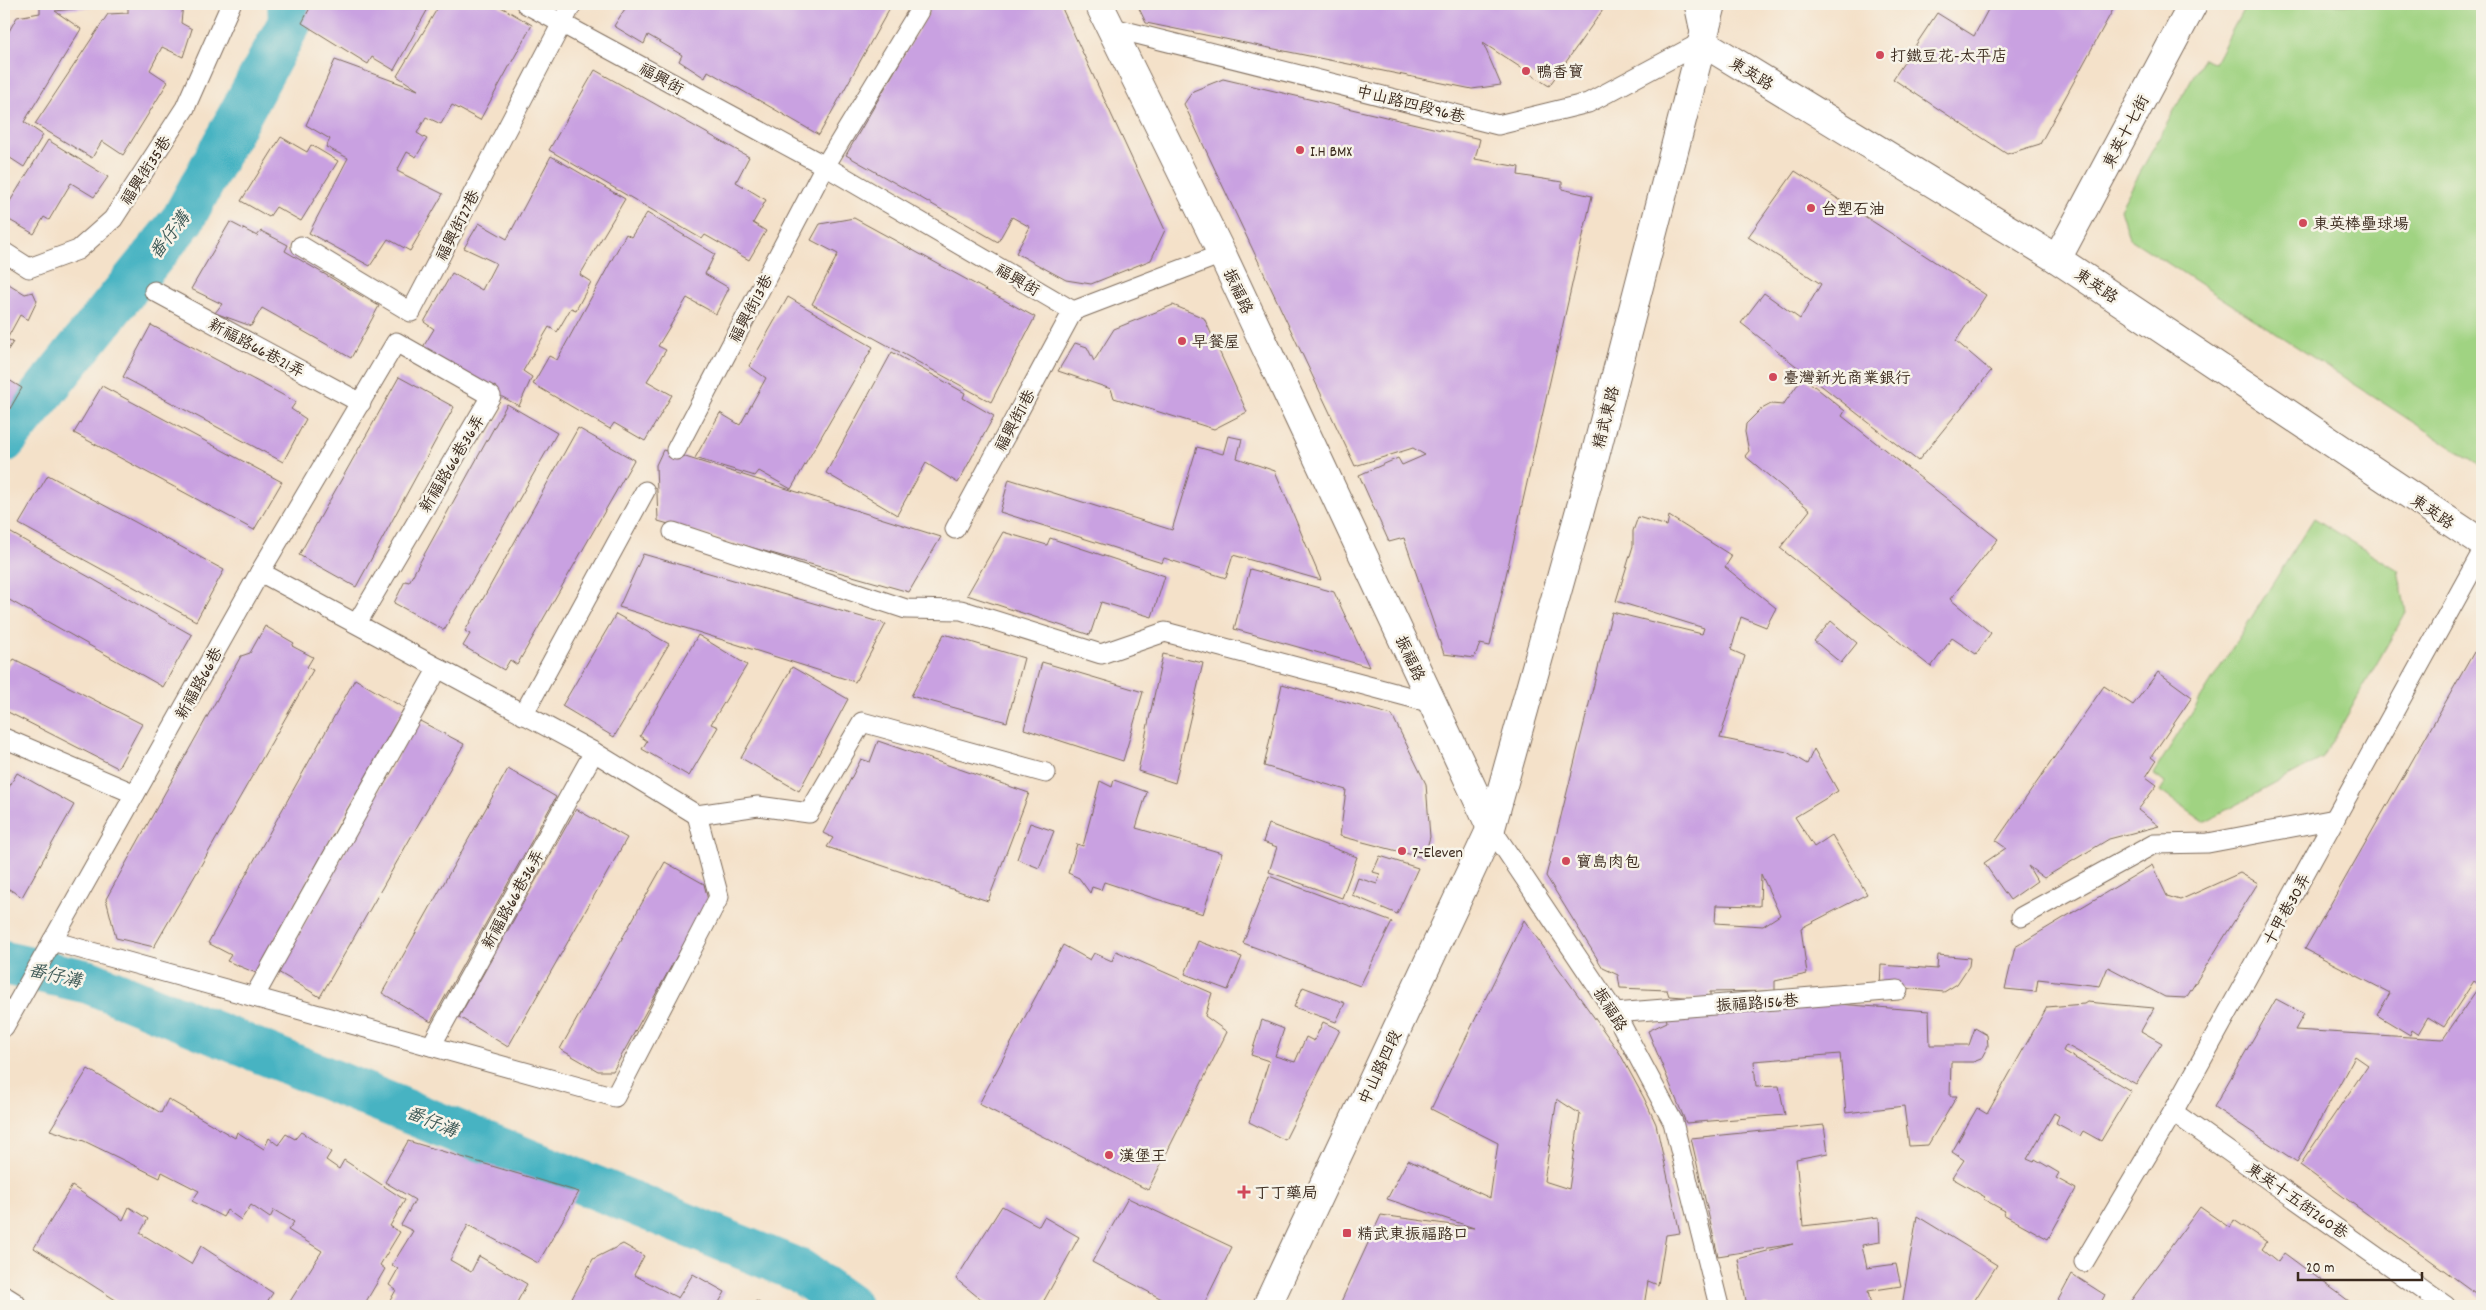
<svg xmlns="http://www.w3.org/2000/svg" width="2486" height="1310" font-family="Dekko,'LXGW WenKai TC',sans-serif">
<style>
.green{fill:#a0d382;stroke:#6e7e50}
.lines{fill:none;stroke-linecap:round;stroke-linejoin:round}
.canal{stroke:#46b3c2;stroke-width:44}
.building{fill:#c9a1e1;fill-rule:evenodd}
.lane-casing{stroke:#7c6a5a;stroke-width:21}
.street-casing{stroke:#7c6a5a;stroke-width:30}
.secondary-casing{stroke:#7c6a5a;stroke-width:30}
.lane{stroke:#fff;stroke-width:19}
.street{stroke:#fff;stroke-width:28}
.secondary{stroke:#fff;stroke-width:28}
.poi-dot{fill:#d1495b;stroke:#f7f3e8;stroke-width:2}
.labels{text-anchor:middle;stroke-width:5;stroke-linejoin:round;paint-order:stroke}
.poi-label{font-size:16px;fill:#3b2a1e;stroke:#f7f3e8;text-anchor:start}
.street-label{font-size:16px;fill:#3b2a1e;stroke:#f7f3e8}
.water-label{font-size:18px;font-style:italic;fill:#3f5a57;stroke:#f7f3e8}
</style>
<rect width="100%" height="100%" fill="#f7f3e8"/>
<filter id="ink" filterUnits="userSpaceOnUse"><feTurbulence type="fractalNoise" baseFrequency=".02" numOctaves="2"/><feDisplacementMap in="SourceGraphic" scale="10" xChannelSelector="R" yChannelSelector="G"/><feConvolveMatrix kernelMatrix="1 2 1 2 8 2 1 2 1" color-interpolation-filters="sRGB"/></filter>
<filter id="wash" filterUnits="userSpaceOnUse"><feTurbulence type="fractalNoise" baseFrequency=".0096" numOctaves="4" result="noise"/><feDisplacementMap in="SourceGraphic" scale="20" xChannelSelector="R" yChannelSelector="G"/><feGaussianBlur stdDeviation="1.12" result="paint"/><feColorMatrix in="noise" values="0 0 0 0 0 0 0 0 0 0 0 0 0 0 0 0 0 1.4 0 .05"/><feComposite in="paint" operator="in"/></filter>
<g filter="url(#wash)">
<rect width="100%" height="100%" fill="#f4e1c9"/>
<g class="green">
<polygon points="2246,4 2482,4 2482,467 2129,238 2120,209 2203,58 2215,63"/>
<polygon points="2314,518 2398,570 2406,612 2323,758 2204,822 2160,791 2165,783 2153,774"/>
</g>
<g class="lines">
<g class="canal">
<polyline points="4,441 183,219 290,22 289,4"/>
<polyline points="4,963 89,982 800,1271 849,1306"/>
</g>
</g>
<g id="blocks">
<g class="building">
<polygon points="40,4 110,5 55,11 81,29 24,122 43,135 24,167 4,154 4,40 17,17 40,13"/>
<polygon points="128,4 183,4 181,23 192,29 183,57 162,47 150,70 168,82 123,155 102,141 92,158 35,124 108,14 128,13"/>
<polygon points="312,4 424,4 429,7 394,70 372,57 368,64 302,23"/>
<polygon points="440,4 496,4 532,25 480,120 452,105 441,124 426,117 417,133 427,139 416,157 407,152 397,171 443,194 410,251 388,239 370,266 309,233 348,158 326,147 330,139 306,125 335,60 418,90 397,76"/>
<polygon points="628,4 892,4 819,135 708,71 705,78 679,61 682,55 648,35 644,44 614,26"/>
<polygon points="914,4 1060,4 1165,230 1151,260 1091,284 1066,280 1016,253 1030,227 1012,217 998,242 846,155 929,12"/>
<polygon points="1137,4 1607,4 1549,86 1483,43 1501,85 1472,89 1146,23"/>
<polygon points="1991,4 2116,4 2040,144 2007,154 1893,79 1937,13 1974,36"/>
<polygon points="595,70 749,157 736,182 766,200 753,223 766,231 749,260 705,235 702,239 549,150"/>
<polygon points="1223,79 1480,139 1475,159 1519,167 1518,175 1562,182 1562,189 1592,196 1490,646 1480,644 1474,658 1444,654 1404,538 1389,542 1359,475 1398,458 1402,465 1425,455 1413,448 1355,466 1184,104 1193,91"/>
<polygon points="281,137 307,152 311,145 338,161 301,221 276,207 269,217 241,201"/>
<polygon points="48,140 108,177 94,197 71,183 49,220 44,217 34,234 4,217 4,211"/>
<polygon points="551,156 625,199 580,275 591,282 576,310 571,308 557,332 549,327 523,371 532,377 519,406 420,352 434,329 424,322 452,273 482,290 496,263 464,248 479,223 507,239"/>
<polygon points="1795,171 1986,295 1956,341 1991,371 1918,461 1741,323 1764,293 1800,319 1821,284 1748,237"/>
<polygon points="647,213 715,254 705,274 729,288 716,314 687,298 658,346 666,350 647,381 672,395 645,441 614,423 610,429 533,384 549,356 557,360 626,234 631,237"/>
<polygon points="854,218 1035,317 991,402 812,304 838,254 811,240 820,224"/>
<polygon points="230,222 257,236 261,231 288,245 285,251 379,306 351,358 262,308 251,326 215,313 222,304 191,289"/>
<polygon points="4,281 25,294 33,292 37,301 28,320 20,315 7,339 13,342 4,356"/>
<polygon points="788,297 873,347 791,489 759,471 755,476 695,458 720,413 740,425 766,378 749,366"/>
<polygon points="1173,305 1204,318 1247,412 1214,429 1114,398 1111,389 1058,371 1075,343 1087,347 1094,361 1114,329"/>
<polygon points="151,325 296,402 291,409 306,419 283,462 123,377"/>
<polygon points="892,352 965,393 963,398 994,416 958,483 926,463 897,515 826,473"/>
<polygon points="4,377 22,388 4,419"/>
<polygon points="399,377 454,407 356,587 299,555"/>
<polygon points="1803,377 1845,411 1842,416 1998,539 1950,599 1991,633 1976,654 1952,638 1931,667 1780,548 1810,510 1745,456 1749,451 1745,432 1746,424 1760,410 1771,404 1783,405"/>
<polygon points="102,386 282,482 254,530 74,433"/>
<polygon points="507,404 557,433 444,630 394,603 405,581 409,582"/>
<polygon points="578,428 634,460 517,665 510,660 504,670 463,646 470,634 465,631"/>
<polygon points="1228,436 1242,439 1237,458 1275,471 1321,580 1233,555 1226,578 1164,558 1162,563 1000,512 1009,479 1172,530 1197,447 1223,454"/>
<polygon points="663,450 941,537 909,592 658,521 656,465"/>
<polygon points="48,475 224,570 196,621 19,524"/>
<path d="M 1669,516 L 1732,556 L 1725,567 L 1776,608 L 1766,627 L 1741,617 L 1731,650 L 1745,656 L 1720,738 L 1787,752 L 1807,764 L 1814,749 L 1838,791 L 1795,817 L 1814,847 L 1832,835 L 1867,894 L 1801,928 L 1807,974 L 1775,981 L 1775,991 L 1710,992 L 1710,999 L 1669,996 L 1667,990 L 1620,988 L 1618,975 L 1603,968 L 1546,876 L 1612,612 L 1702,634 L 1704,628 L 1616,601 L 1633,546 L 1633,531 L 1638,517 L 1667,526 ZM 1761,874 L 1780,915 L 1763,926 L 1715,923 L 1716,905 L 1760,906 Z"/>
<polygon points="4,529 192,635 163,687 4,597"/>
<polygon points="1003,532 1047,545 1050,538 1165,576 1152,617 1101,602 1090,635 967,595"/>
<polygon points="643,554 886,624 855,682 619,607"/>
<polygon points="1250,569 1334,592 1369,667 1234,629"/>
<polygon points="616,614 669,644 614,737 562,706"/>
<polygon points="1831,621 1857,643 1841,663 1814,641"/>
<polygon points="265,626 294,643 292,646 313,657 307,667 313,670 154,947 116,938 106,899 241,656 250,653"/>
<polygon points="944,634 1024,658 1007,722 911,696"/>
<polygon points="698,635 747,665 711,724 718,727 689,776 642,749 647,741 640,736"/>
<polygon points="2482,638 2482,1298 2300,1165 2368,1065 2355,1056 2297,1162 2214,1107 2276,999 2304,1014 2295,1030 2443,1039 2480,985 2474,981 2444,1027 2428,1017 2418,1034 2412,1030 2410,1035 2377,1015 2390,993 2305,949"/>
<polygon points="1163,654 1203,663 1175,783 1138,771"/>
<polygon points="14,659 142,724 118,768 4,710 4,674"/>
<polygon points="1042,662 1143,692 1123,761 1024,729"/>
<polygon points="792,667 848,699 799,791 741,758"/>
<polygon points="2158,672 2192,697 2151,757 2156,761 2146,777 2157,785 2138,810 2159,826 2109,839 2044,878 2028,866 2037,881 2010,900 1984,863 2006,848 1996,841 2104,686 2133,705"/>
<polygon points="355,679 404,708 256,973 227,961 231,955 208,943"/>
<polygon points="1282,684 1392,715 1426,784 1430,837 1424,858 1340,836 1346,790 1264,766"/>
<polygon points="418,720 464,744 320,997 278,972"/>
<polygon points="878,741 1029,793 988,901 827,847 833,838 823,833 861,759 870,762"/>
<polygon points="508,769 556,797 431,1022 382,993"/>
<polygon points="17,773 74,805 22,897 4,886 4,796"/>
<polygon points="1114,780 1147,792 1136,828 1222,853 1203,914 1104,882 1101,890 1092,887 1090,893 1079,878 1068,873 1077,844 1083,846 1100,781 1112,787"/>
<polygon points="576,809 627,838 508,1047 459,1017"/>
<polygon points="1030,823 1054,831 1039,868 1017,859"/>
<polygon points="1269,824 1357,857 1342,898 1269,872 1277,847 1263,842"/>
<polygon points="1380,856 1418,868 1397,914 1352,895 1358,878 1377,884 1380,874 1373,872"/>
<polygon points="665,862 704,884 708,900 613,1071 598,1071 560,1049"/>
<polygon points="2152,865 2167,896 2180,900 2240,873 2258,883 2186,998 2165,997 2108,967 2100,986 2038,979 2036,992 2005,989 2015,947"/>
<polygon points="1269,876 1392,922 1360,986 1243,943"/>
<path d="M 1524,920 L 1619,1052 L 1644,1098 L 1656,1124 L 1680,1233 L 1666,1235 L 1658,1285 L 1648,1281 L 1644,1306 L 1339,1306 L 1381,1215 L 1474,1228 L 1387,1199 L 1408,1160 L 1490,1198 L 1498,1143 L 1431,1109 ZM 1557,1099 L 1580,1114 L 1569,1189 L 1544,1181 Z"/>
<polygon points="1198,941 1242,957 1228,990 1185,974"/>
<polygon points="1063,945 1090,960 1094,953 1112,961 1116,951 1212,993 1205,1016 1227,1032 1148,1190 979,1104"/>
<polygon points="1938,955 1970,958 1969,966 1957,984 1944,992 1880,986 1881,965 1937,969"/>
<polygon points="1303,987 1345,1003 1336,1022 1294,1007"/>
<polygon points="2087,1002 2154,1008 2141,1031 2162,1043 2136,1084 2066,1045 2063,1051 2131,1091 2101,1141 2083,1131 2080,1136 2056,1123 2059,1116 2054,1113 2027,1159 2034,1162 2035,1159 2059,1173 2056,1178 2076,1189 2048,1239 2003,1214 2005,1211 1983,1199 1985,1197 1952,1178 1964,1160 1952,1152 1977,1108 1987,1114 2047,1007 2084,1004"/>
<polygon points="1664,1003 1838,1004 1929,1011 1930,1045 1969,1045 1975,1028 1987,1035 1988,1046 1981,1059 1973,1062 1951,1062 1950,1096 1957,1096 1928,1145 1909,1146 1904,1106 1846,1113 1840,1054 1754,1061 1756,1087 1779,1086 1785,1115 1686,1123 1648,1031 1667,1022"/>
<polygon points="1262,1020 1284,1029 1275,1056 1295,1062 1306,1037 1314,1041 1323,1022 1340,1030 1285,1140 1249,1122 1269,1061 1251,1055"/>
<polygon points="88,1069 161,1113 168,1099 235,1138 237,1132 264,1149 269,1138 278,1145 286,1134 295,1139 301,1132 331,1152 326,1160 339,1169 344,1160 405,1200 390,1226 400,1232 380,1265 385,1269 364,1305 367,1306 287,1306 322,1251 288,1230 294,1222 274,1210 270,1218 251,1205 241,1220 227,1210 223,1217 192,1201 199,1191 162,1172 160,1178 84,1141 50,1130"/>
<polygon points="1824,1125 1828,1153 1796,1159 1803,1226 1879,1217 1880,1242 1862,1245 1867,1268 1896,1264 1901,1286 1868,1291 1871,1306 1747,1306 1738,1259 1793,1244 1718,1256 1691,1138"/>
<polygon points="408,1141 579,1192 538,1263 468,1225 450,1260 471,1272 479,1256 527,1284 515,1306 387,1306 396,1290 389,1285 398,1269 392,1265 413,1231 401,1225 415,1200 385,1182"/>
<polygon points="72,1186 123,1220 129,1207 148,1219 140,1233 191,1264 201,1246 273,1293 264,1306 125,1306 34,1248"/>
<polygon points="1128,1198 1232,1247 1203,1306 1175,1306 1092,1262"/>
<polygon points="1002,1206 1039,1226 1044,1217 1079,1237 1041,1306 994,1306 978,1297 956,1279"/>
<polygon points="2200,1207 2230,1228 2234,1220 2267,1242 2262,1249 2278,1262 2284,1253 2353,1304 2351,1306 2127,1306"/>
<polygon points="1917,1216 1997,1265 1971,1306 1902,1306"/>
<polygon points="623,1244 644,1256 634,1275 678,1298 693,1274 725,1292 717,1306 568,1306 593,1259"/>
<polygon points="2072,1274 2105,1295 2099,1306 2055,1306"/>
<polygon points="756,1301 765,1306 753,1306"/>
</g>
</g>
</g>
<g filter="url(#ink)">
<use href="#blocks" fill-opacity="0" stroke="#7c6a5a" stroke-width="1"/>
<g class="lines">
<g class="lane-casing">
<g id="lane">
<polyline points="526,4 825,166 1073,311 1222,254"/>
<polyline points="1109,27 1498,125 1588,103 1702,42 1694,4"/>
<polyline points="301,246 411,312 572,4"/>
<polyline points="4,252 29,268 78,250 113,219 185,108 231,4"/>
<polyline points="154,291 361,403"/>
<polyline points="676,450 825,166 919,11"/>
<polyline points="955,529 1073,311"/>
<polyline points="673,532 906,609 961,610 1101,654 1165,632 1432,703"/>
<polyline points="260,572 594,752 697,815 758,806 809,813 862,722 1046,773"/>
<polyline points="523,715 645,491"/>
<polyline points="4,738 135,794"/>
<polyline points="1491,828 1615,1013 1673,1122 1719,1306"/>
<polyline points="2021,917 2154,844 2208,843 2335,819"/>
<polyline points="52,941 615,1097 719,897 697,815"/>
<polyline points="254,997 438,668"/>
<polyline points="1615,1013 1898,990"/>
<polyline points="4,1027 260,572 396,342 491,396 357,623"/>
<polyline points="431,1046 594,752"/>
<polyline points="2173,1112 2446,1306"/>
<polyline points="2084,1262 2173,1112 2482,552"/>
</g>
</g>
<g class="street-casing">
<g id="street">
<polyline points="1099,4 1222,254 1491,828"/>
<polyline points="1702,42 2057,259 2482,543"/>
<polyline points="2057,259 2193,4"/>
<polyline points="4,1301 12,1306"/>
</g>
</g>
<g class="secondary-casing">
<polyline id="secondary" points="1267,1306 1491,828 1594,460 1712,4"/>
</g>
<use href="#lane" class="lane"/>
<use href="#street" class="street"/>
<use href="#secondary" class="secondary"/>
</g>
</g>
<g class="poi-dot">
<circle cx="1880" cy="55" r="5"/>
<circle cx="1526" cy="71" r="5"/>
<circle cx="1300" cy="150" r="5"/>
<circle cx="1811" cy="208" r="5"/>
<circle cx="2303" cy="223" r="5"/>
<circle cx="1182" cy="341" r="5"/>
<circle cx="1773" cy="377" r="5"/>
<circle cx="1402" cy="851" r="5"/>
<circle cx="1566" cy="861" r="5"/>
<circle cx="1109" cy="1155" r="5"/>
<path d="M1241.5 1184.5h5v5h5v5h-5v5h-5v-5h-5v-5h5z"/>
<rect x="1342" y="1228" width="10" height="10" rx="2.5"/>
</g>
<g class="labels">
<g class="poi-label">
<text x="1890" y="61">打鐵豆花-太平店</text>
<text x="1536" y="77">鴨香寶</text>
<text x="1310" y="156">I.H BMX</text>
<text x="1821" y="214">台塑石油</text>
<text x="2313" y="229">東英棒壘球場</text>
<text x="1192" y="347">早餐屋</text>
<text x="1783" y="383">臺灣新光商業銀行</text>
<text x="1412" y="857">7-Eleven</text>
<text x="1576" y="867">寶島肉包</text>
<text x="1119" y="1161">漢堡王</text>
<text x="1254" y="1198">丁丁藥局</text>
<text x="1357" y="1239">精武東振福路口</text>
</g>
<g class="street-label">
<text transform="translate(1752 73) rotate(31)" y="6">東英路</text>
<text transform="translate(662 78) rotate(29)" y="6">福興街</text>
<text transform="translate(1411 103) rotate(14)" y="6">中山路四段96巷</text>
<text transform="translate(2125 131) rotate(-62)" y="6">東英十七街</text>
<text transform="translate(145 170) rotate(-57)" y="6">福興街35巷</text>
<text transform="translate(457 225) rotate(-63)" y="6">福興街27巷</text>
<text transform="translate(1018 279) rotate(30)" y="6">福興街</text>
<text transform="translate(2097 285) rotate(34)" y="6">東英路</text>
<text transform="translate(1239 291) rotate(65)" y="6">振福路</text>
<text transform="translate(750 308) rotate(-62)" y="6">福興街13巷</text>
<text transform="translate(257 347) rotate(28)" y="6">新福路66巷21弄</text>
<text transform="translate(1605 417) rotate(-76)" y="6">精武東路</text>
<text transform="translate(1014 420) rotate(-62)" y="6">福興街1巷</text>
<text transform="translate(451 463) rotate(-59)" y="6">新福路66巷36弄</text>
<text transform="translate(2433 511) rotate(34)" y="6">東英路</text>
<text transform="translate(1411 658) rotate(65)" y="6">振福路</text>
<text transform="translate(198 683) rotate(-61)" y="6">新福路66巷</text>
<text transform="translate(512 899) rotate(-61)" y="6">新福路66巷36弄</text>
<text transform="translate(2286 909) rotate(-61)" y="6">十甲巷30弄</text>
<text transform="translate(1757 1002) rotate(-4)" y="6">振福路156巷</text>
<text transform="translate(1611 1009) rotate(58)" y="6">振福路</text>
<text transform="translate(1379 1067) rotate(-65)" y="6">中山路四段</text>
<text transform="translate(2298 1200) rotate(35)" y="6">東英十五街260巷</text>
</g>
<g class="water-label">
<text transform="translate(169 235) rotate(-53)" y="6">番仔溝</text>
<text transform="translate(55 975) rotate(13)" y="6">番仔溝</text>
<text transform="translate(432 1121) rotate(22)" y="6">番仔溝</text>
</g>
</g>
<rect width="2486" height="1310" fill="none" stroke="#f7f3e8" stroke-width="20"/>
<path d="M2298 1272v8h124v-8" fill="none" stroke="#3b2a1e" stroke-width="2.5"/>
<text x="2306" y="1272" font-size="15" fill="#3b2a1e" stroke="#f7f3e8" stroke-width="4" paint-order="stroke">20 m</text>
</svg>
